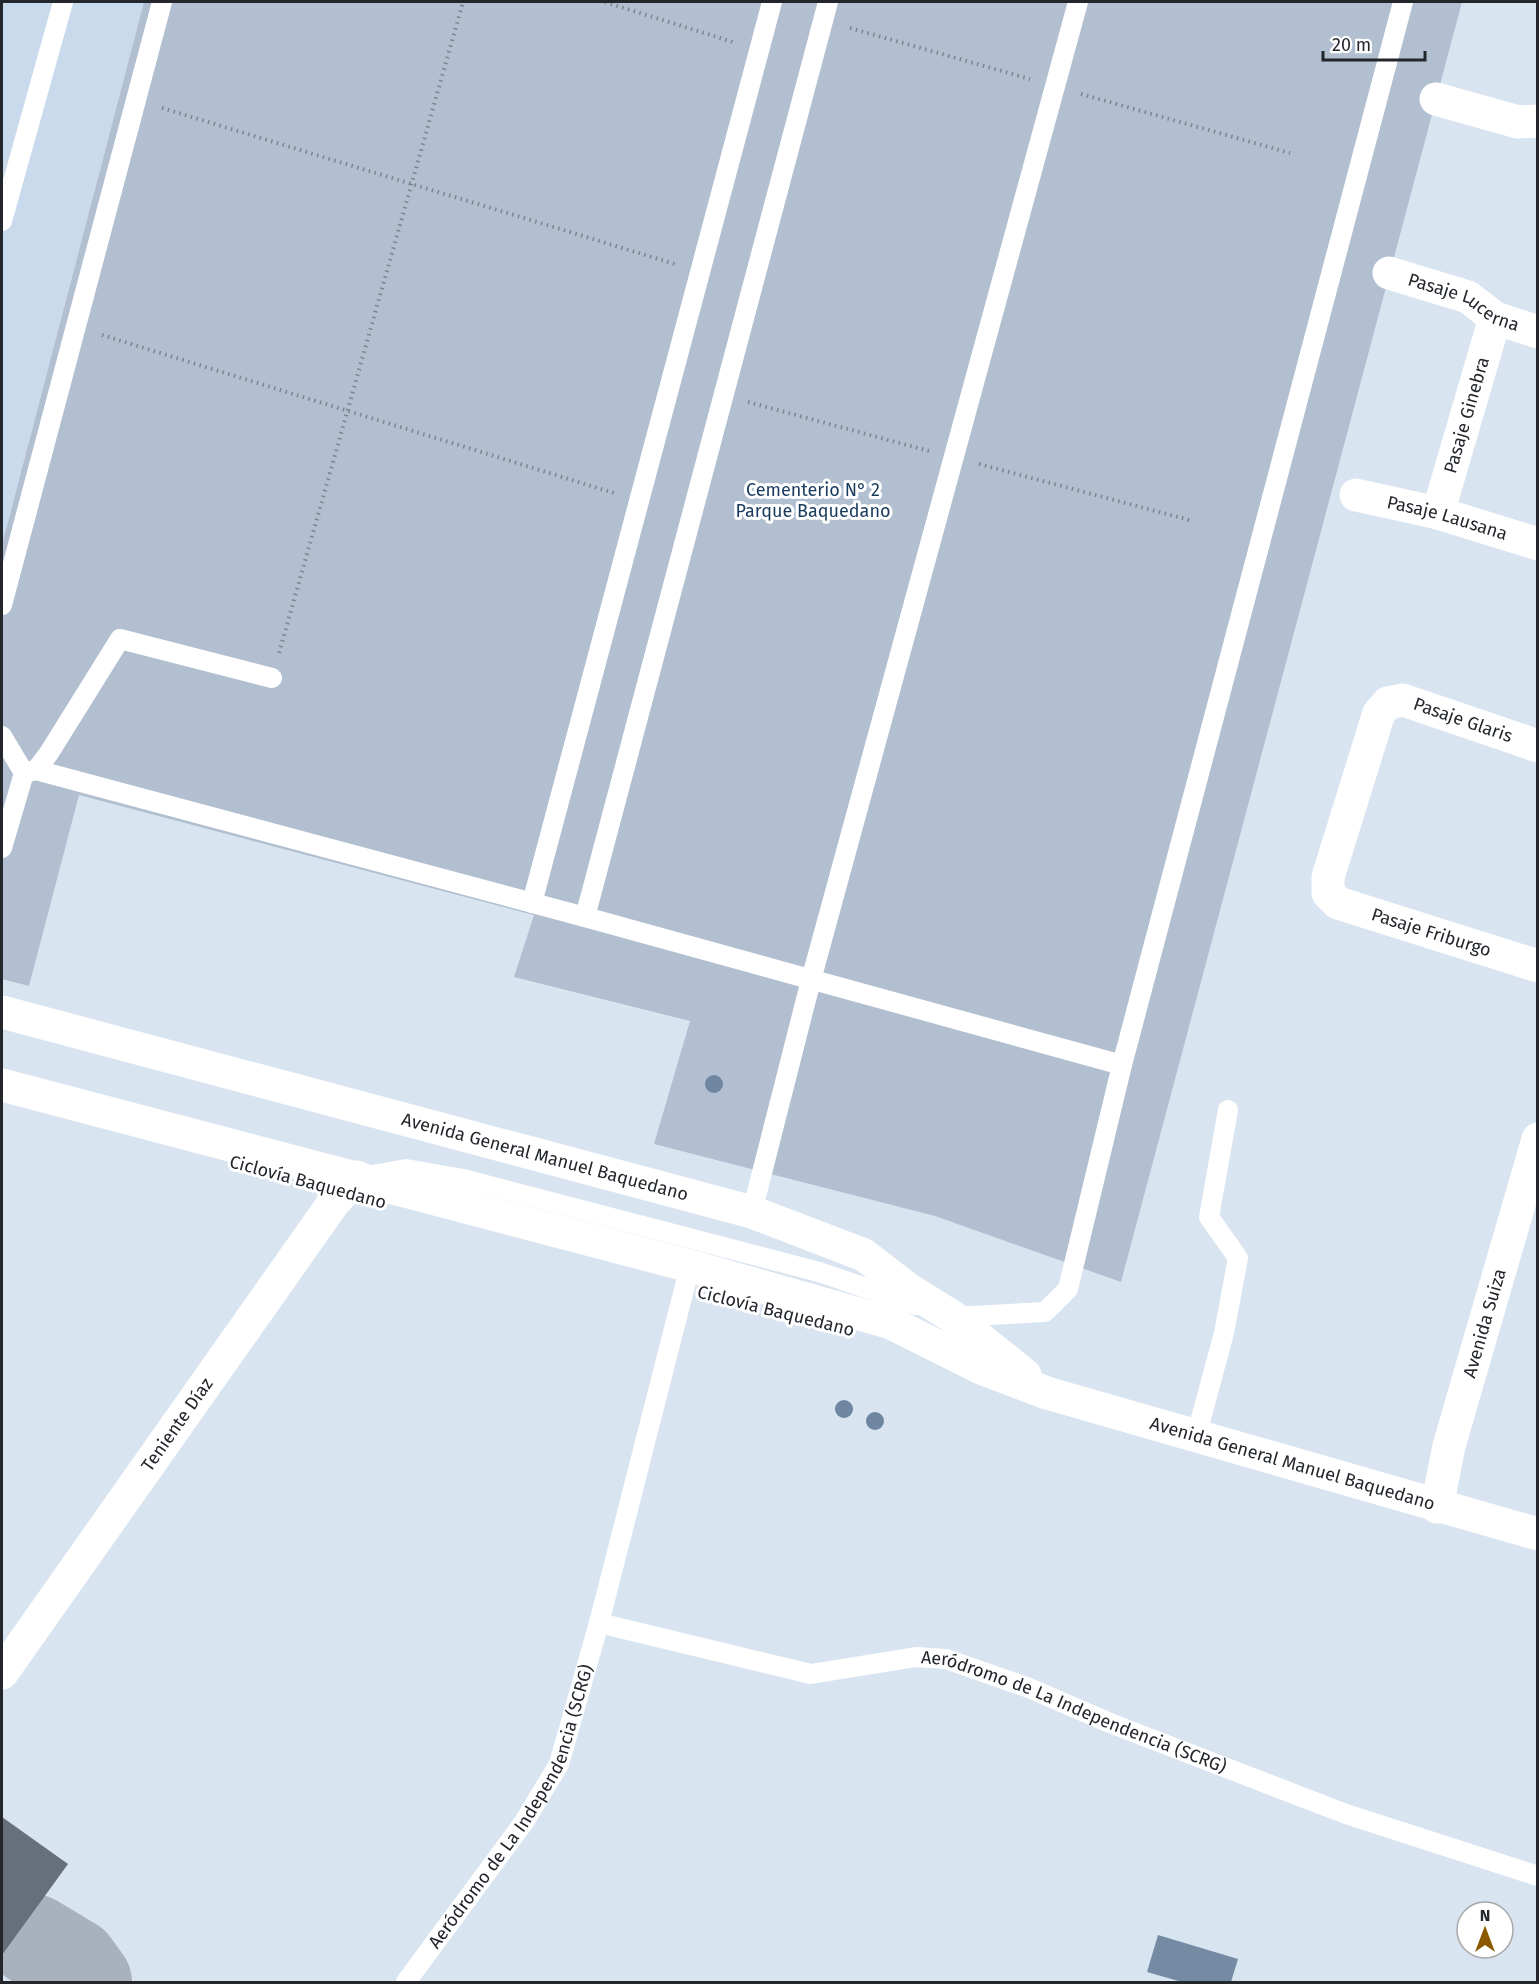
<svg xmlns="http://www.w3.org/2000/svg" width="1539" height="1984" font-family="'Fira Sans',sans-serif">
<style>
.built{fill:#cadaed}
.green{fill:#b1bfd0}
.water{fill:#758ba4}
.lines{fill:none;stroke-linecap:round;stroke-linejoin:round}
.taxiway{stroke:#a8b1bc;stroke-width:92}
.building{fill:#666f7b}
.path{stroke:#7d858e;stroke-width:4;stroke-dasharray:1.5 4.5;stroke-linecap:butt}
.service{stroke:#fff;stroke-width:20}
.minor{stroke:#fff;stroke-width:33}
.secondary{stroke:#fff;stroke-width:33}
.tree{fill:#6f86a0}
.labels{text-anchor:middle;stroke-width:6;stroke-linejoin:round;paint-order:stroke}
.street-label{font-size:18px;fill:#23272c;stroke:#fff}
.park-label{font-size:18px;fill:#183a5e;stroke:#fff}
</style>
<rect width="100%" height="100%" fill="#d9e4f1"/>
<polygon class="built" points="2,2 144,2 2,545"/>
<polygon class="green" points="144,2 1462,2 1121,1282 935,1216 654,1144 690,1021 514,977 534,915 79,795 29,986 2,979 2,545"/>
<polygon class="water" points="1158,1935 1238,1959 1231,1982 1182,1982 1147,1972"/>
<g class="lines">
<polyline class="taxiway" points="33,1940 73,1964 86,1982"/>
</g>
<polygon class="building" points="2,1817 68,1864 2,1955"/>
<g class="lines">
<g class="path">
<polyline points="605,2 733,42"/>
<polyline points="850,28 1030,79"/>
<polyline points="1081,94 1290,153"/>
<polyline points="162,108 675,264"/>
<polyline points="102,335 614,493"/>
<polyline points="748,402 929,451"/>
<polyline points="979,464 1193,521"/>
<polyline points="279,653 463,2"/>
</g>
<g class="service">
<polyline points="2,221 63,2"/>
<polyline points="2,605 162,2"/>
<polyline points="2,736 24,773 2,848"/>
<polyline points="36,770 585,917 1122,1065"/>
<polyline points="24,773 36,770 49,753 120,639 272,678"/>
<polyline points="532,903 772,2"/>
<polyline points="585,917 828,2"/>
<polyline points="368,1176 406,1169 463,1179 819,1272 916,1305"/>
<polyline points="752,1212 811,980 1078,2"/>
<polyline points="953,1317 1045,1312 1068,1289 1122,1065 1403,2"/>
<polyline points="1196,1437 1224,1333 1238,1258 1209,1217 1228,1110"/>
<path id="s1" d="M 599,1623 L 811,1674 L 916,1657 L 946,1659 L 1029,1688 L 1110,1723 L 1346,1814 L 1538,1876"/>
<path id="s2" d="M 406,1982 L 524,1822 L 559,1764 L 599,1623 L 690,1266"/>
</g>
<g class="minor">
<polyline points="1436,99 1518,122 1538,121"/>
<path id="s3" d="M 1389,273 L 1468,297 L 1495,318 L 1538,332"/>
<path id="s4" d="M 1356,495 L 1438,513 L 1538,544"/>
<path id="s5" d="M 1438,513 L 1495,318"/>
<path id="s6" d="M 1538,746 L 1403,700 L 1388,703 L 1379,713 L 1328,877 L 1328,893 L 1338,903 L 1538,966"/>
<path id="s7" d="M 1437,1507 L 1449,1446 L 1538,1139"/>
<path id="s8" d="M 2,1673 L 334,1202 L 357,1177"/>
</g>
<g class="secondary">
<path id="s9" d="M 2,1012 L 752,1212 L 864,1255 L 908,1289 L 953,1317 L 1025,1375"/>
<path id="s10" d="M 2,1085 L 690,1266 L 891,1323 L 981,1368 L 1047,1393 L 1538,1534"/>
</g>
</g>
<g class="tree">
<circle cx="714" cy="1084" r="9"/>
<circle cx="844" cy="1409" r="9"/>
<circle cx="875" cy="1421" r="9"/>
</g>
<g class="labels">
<g class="street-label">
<text dy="6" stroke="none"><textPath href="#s3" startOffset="81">Pasaje Lucerna</textPath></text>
<text dy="6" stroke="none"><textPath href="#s5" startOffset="102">Pasaje Ginebra</textPath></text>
<text dy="6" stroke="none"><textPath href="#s4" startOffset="94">Pasaje Lausana</textPath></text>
<text transform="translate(1463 720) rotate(19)" y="6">Pasaje Glaris</text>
<text dy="6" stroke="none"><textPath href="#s6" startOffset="471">Pasaje Friburgo</textPath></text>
<text dy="6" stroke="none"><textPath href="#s9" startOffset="562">Avenida General Manuel Baquedano</textPath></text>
<text transform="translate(308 1182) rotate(15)" y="6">Ciclovía Baquedano</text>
<text transform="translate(776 1311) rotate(14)" y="6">Ciclovía Baquedano</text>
<text dy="6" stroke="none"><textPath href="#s7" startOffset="190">Avenida Suiza</textPath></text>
<text dy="6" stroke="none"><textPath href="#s8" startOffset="304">Teniente Díaz</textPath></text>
<text dy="6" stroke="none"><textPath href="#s10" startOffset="1347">Avenida General Manuel Baquedano</textPath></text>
<text dy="6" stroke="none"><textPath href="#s1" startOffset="492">Aeródromo de La Independencia (SCRG)</textPath></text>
<text dy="6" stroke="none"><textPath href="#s2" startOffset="207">Aeródromo de La Independencia (SCRG)</textPath></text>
</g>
<g class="park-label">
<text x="813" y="496">Cementerio N° 2<tspan x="813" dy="21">Parque Baquedano</tspan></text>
</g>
</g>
<rect width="1539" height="1984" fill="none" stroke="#23272c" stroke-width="6"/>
<g transform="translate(1485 1930)"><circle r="28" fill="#ffffff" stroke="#a7a9ab" stroke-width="1.5"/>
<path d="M0-4.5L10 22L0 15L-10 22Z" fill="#8a5901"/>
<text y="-9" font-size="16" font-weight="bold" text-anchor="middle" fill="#23272c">N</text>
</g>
<path d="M1323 51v9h102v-9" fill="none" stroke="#23272c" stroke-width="3"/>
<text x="1332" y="51" font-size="18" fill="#23272c" stroke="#ffffff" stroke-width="4.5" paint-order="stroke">20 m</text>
</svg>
